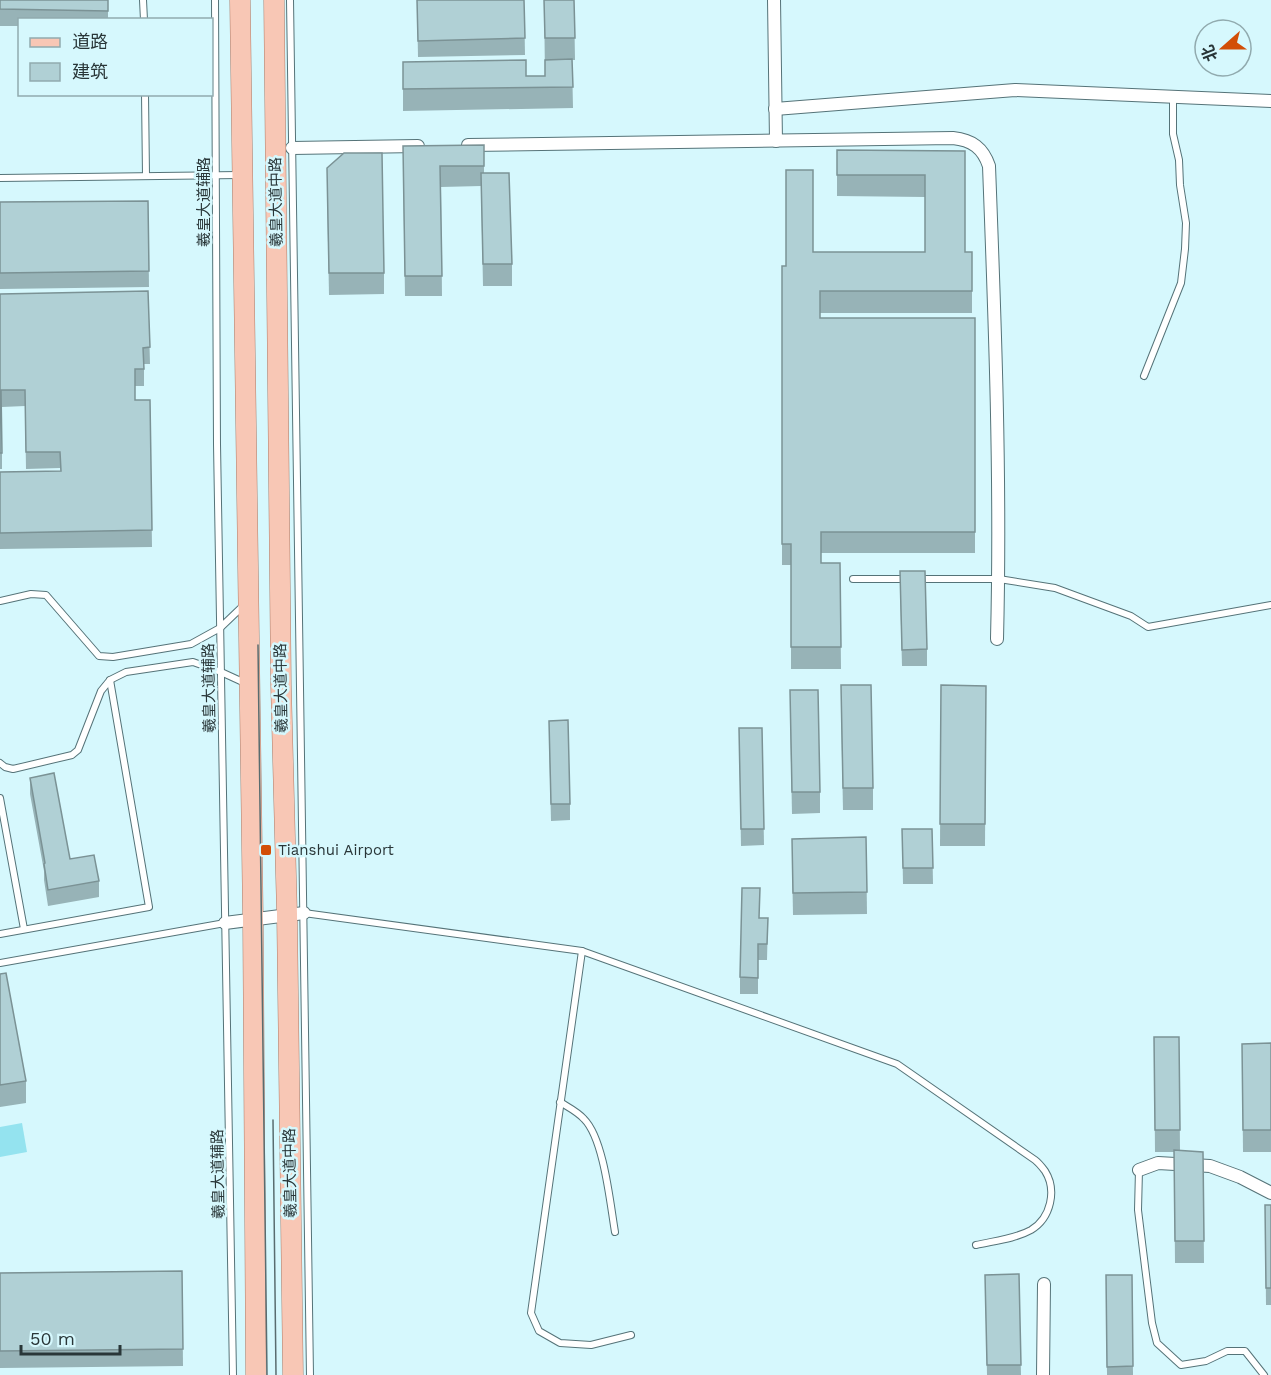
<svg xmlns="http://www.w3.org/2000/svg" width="1271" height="1375" font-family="'Work Sans','Noto Sans SC',sans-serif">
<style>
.green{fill:#94e3ef}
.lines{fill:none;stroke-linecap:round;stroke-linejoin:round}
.lane-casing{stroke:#557378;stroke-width:8}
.street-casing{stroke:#557378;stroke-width:14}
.primary-casing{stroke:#ac7c69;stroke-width:21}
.lane{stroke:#fff;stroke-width:6}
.street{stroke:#fff;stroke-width:12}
.primary{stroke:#f8c7b5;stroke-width:20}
.tram{stroke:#596c6f;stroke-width:1.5}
.wall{fill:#97b3b7}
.building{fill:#b0d0d5;stroke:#7b9295;stroke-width:1.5}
.poi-dot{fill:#d24e07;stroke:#d6f8fd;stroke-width:2}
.labels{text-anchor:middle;stroke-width:5;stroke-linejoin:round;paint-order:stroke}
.street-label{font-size:15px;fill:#293638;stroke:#d6f8fd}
.poi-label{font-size:15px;fill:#293638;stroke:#d6f8fd;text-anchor:start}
</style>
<rect width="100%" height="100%" fill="#d6f8fd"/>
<polygon class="green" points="22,1123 27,1152 0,1157 0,1127"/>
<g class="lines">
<g class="lane-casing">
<g id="lane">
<polyline points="143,0 144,20"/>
<polyline points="215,0 217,444 233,1375"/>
<polyline points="290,0 310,1375"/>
<polyline points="145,94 146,176"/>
<polyline points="0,178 239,175"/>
<polyline points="1144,376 1181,283 1185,249 1186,223 1180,185 1179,160 1173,134 1173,97"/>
<polyline points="853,579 906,579"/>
<polyline points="919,579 999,579 1055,588 1131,616 1148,627 1271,605"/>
<polyline points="0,601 31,594 46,595 99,656 113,657 191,644 220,628 243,606"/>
<polyline points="0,763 5,767 13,769 72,755 78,750 101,691 110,680 126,672 193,662 221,672 245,683"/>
<polyline points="0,798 24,929"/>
<path d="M 304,913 L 582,951 L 897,1064 L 1035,1160 C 1039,1163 1042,1167 1045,1171 C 1057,1190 1051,1218 1031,1230 C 1015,1239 993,1241 976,1245"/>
<polyline points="0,934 149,907 110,680"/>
<polyline points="582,951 531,1313 539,1331 560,1343 591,1345 631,1335"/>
<polyline points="0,963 225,923"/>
<path d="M 560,1102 C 568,1107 578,1112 584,1119 C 604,1139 610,1203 615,1232"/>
<polyline points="1139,1170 1138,1210 1152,1323 1157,1343 1181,1365 1206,1361 1227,1351 1245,1351 1264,1375"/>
</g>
</g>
<g class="street-casing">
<g id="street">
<polyline points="774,0 776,141"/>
<polyline points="775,109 1015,90 1271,101"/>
<path d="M 468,145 L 953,138 C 972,140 983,148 989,166 C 995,323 1001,481 997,639"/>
<polyline points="292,148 418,146"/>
<polyline points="225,923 304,913"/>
<polyline points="1139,1170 1158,1163 1210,1166 1240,1177 1271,1193"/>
<polyline points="1043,1375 1044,1284"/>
</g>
</g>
<g class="primary-casing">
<g id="primary">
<polyline points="240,0 253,920 256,1375"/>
<polyline points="274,0 281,685 287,914 293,1375"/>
</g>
</g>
<use href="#lane" class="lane"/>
<use href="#street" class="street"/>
<use href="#primary" class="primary"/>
<g class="tram">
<polyline points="258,645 267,1375"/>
<polyline points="273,1120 276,1375"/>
</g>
</g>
<g class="wall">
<polygon points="0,0 108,0 108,20 20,20 20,26 0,26"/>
<polygon points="417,0 524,0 525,55 418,57"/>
<polygon points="544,0 574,0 575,60 572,60 573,108 403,111 403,62 526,76 545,76"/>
<polygon points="484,145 484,173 512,264 512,286 483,286 481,186 441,187 442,296 405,296 403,166"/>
<polygon points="837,150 965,151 965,252 972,252 972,313 820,313 820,318 975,318 975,553 821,553 821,563 840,563 841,669 791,669 791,565 782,565 782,266 786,266 813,252 925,252 925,197 837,196"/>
<polygon points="327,190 384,273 384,294 329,295"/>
<polygon points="148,201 149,287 0,289 0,202"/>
<polygon points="148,291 150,364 144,364 144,386 135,386 135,400 150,400 152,547 0,549 0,472 61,471 60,468 26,469 25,406 2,407 2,469 0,469 0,294"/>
<polygon points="900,588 927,649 927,666 902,666"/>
<polygon points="941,685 986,686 985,846 940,846"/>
<polygon points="841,707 873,788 873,810 843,810"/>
<polygon points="790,712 820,792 820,813 792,814"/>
<polygon points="739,728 762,728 764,845 741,846"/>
<polygon points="549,737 570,804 570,820 551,821"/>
<polygon points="30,778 70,859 99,881 99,897 48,906 44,880 44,871 30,794"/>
<polygon points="902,829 932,829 933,884 903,884"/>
<polygon points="866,837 867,914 793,915 792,860"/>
<polygon points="759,918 768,918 767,960 758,960 758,994 740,994 740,977"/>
<polygon points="0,974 26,1081 26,1103 0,1107"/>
<polygon points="1154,1037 1179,1037 1180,1151 1203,1152 1204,1263 1175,1263 1174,1152 1155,1152"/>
<polygon points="1271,1043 1271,1152 1243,1152 1242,1044"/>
<polygon points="1265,1205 1271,1205 1271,1305 1266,1305"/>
<polygon points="182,1271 183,1366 0,1368 0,1273"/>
<polygon points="1019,1274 1021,1375 987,1375 985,1275"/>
<polygon points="1106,1275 1132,1275 1133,1375 1107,1375"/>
</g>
<g class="building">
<polygon points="0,0 108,0 108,11 0,9"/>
<polygon points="417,0 524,0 525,38 418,41"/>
<polygon points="544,0 574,0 575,38 545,38"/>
<polygon points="572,59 573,87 403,89 403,62 526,60 526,76 545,76 545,60"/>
<polygon points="484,145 484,166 440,166 442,276 405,276 403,146"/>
<polygon points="837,150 965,151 965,252 972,252 972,291 820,291 820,318 975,318 975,532 821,532 821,563 840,563 841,647 791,647 791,544 782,544 782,266 786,266 786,170 813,170 813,252 925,252 925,175 837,175"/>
<polygon points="344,153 382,153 384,273 329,273 327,168"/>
<polygon points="481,173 509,173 512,264 483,264"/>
<polygon points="148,201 149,271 0,273 0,202"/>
<polygon points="148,291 150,347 143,348 144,369 135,369 135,400 150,400 152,530 0,533 0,472 61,471 60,452 26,452 25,390 1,390 2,453 0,453 0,294"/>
<polygon points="900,571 925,571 927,649 902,650"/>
<polygon points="841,685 871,685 873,788 843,788"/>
<polygon points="941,685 986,686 985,824 940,824"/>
<polygon points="790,690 818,690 820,792 792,792"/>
<polygon points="568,720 570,804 551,804 549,721"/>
<polygon points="739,728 762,728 764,829 741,829"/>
<polygon points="54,773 70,859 94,855 99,881 48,890 44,864 45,863 30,778"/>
<polygon points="902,829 932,829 933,868 903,868"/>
<polygon points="866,837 867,892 793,893 792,839"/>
<polygon points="742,888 760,888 759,918 768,918 767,944 758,944 758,978 740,977"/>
<polygon points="6,973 26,1081 0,1085 0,974"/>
<polygon points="1154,1037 1179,1037 1180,1130 1155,1130"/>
<polygon points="1271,1043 1271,1130 1243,1130 1242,1044"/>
<polygon points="1174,1150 1203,1152 1204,1241 1175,1241"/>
<polygon points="1265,1205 1271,1205 1271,1288 1266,1288"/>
<polygon points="182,1271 183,1349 0,1351 0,1273"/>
<polygon points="1019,1274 1021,1365 987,1365 985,1275"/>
<polygon points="1106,1275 1132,1275 1133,1366 1107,1367"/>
</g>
<rect class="poi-dot" x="260" y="844" width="12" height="12" rx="3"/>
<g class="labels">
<g class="street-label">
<text transform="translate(204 202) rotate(-90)" y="5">羲皇大道辅路</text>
<text transform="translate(276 202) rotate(-91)" y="5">羲皇大道中路</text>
<text transform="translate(209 688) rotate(-91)" y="5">羲皇大道辅路</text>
<text transform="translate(281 688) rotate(-91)" y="5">羲皇大道中路</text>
<text transform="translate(290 1173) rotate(-91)" y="5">羲皇大道中路</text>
<text transform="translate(218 1174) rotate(-91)" y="5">羲皇大道辅路</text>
</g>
<g class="poi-label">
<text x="278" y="855">Tianshui Airport</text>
</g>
</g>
<rect x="18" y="18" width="195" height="78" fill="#d6f8fd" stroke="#91aaae" stroke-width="1.5"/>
<rect x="30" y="38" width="30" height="9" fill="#f8c7b5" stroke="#91aaae" stroke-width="1.5"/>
<text x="72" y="48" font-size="18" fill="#293638">道路</text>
<rect x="30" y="63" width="30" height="18" fill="#b0d0d5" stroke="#91aaae" stroke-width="1.5"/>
<text x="72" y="78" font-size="18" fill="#293638">建筑</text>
<g transform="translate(1223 48) rotate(249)"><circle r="28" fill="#d6f8fd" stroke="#91aaae" stroke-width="1.5"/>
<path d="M0-4.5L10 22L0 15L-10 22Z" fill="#d24e07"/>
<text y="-9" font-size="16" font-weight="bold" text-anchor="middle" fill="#293638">北</text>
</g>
<path d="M21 1345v9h99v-9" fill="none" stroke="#293638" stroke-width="3"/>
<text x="30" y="1345" font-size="18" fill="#293638" stroke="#d6f8fd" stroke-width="4.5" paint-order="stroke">50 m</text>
</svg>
